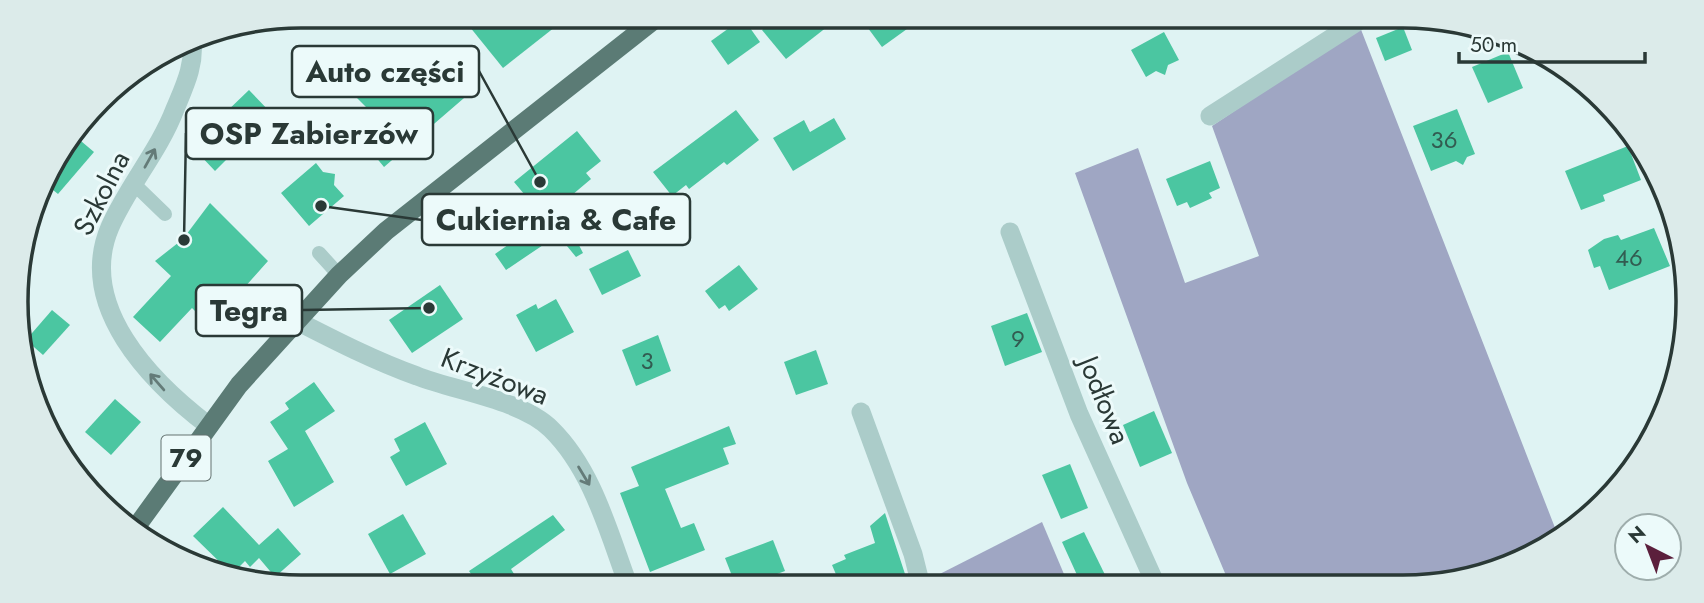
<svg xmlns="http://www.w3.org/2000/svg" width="1704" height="603" font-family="Jost,sans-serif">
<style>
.green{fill:#9fa6c3}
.building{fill:#4bc6a1}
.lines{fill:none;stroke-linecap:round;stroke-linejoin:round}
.service{stroke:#abccc9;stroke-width:14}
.minor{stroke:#abccc9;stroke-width:19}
.primary{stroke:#5b7b75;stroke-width:19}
.oneway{stroke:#647b78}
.labels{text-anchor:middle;stroke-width:6;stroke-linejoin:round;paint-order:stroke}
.number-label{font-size:24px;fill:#325c51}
.shield{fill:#ecfafa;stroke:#647371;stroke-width:2}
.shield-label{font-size:26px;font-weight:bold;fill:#2a3936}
.street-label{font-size:28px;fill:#2a3936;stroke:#ecfafa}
.rim{fill:none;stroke:#2a3936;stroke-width:3.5}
.leader{fill:none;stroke:#2a3936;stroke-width:2.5}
.callout-dot{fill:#2a3936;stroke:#ecfafa;stroke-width:2.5}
.callout{fill:#ecfafa;stroke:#2a3936;stroke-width:2.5}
.callout-label{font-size:30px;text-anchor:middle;font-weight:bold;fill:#2a3936}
</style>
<rect width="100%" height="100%" fill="#dff3f3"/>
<g class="green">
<polygon points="1360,27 1559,538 1529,558 1440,585 1230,585 1187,483 1075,173 1138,148 1185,283 1259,256 1212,126"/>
<polygon points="1042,522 1069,586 927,586 926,581"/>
</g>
<g class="building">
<polygon points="461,16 569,16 503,68"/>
<polygon points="780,16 841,16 786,59 762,30"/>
<polygon points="859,16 925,16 882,47"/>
<polygon points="743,18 760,42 728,65 711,41"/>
<polygon points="1403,27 1412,50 1385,61 1376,38"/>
<polygon points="1164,32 1179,60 1168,65 1165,75 1156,71 1146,77 1131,50"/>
<polygon points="1508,52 1523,88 1488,103 1472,67"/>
<polygon points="360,58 378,76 388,68 412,95 439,72 446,80 454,73 471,92 384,167 361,139 381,122 338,79"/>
<polygon points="249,90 272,114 215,171 198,153 205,146 198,139"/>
<polygon points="1457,109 1475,154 1467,157 1463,165 1456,161 1431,171 1413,126"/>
<polygon points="736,110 759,140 727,165 724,162 689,189 686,185 672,196 653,172"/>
<polygon points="834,118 846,139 793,171 773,138 804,120 810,132"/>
<polygon points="577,131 601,161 586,173 591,179 559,206 583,253 576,257 558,235 506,270 495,254 545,219 514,182"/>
<polygon points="75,136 94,152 58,194 43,182"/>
<polygon points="1628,146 1641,180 1603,195 1605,201 1581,210 1565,171"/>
<polygon points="1210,161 1220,188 1209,193 1212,198 1190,208 1187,202 1177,206 1166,179"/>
<polygon points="316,163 323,172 335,174 334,185 344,196 309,226 281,193"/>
<polygon points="210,203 268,261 210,326 192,308 160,342 133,317 171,276 155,261 183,239"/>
<polygon points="1654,228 1670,266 1609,290 1600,266 1594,268 1588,250 1604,239 1618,235 1621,240"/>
<polygon points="628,250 641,276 602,295 589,269"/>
<polygon points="739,265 758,289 729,311 725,305 719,309 705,291"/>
<polygon points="440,285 463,319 412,353 389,320"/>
<polygon points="556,299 574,332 536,352 516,315 536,304 538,309"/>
<polygon points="52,310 70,325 43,355 26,340"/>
<polygon points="1027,313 1042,352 1005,366 991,326"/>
<polygon points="658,335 671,371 636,386 622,350"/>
<polygon points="816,350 828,384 796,395 784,362"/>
<polygon points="314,382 335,411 305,431 334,482 294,507 268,461 288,449 270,422 289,409 285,403"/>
<polygon points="115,399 141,422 111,455 85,432"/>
<polygon points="1154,411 1172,453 1140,467 1123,425"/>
<polygon points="425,422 447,464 406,486 390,457 400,451 394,439"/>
<polygon points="729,426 736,444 723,448 729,464 665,489 681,528 694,523 705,550 650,572 620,493 639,486 631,467"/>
<polygon points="1070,464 1088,508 1061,519 1042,475"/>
<polygon points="223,507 259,545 278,528 301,554 275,577 259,558 250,567 245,561 232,574 193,536"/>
<polygon points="885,513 905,574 876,586 841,586 832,565 846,559 844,555 875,543 870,526"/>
<polygon points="403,514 426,554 390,574 368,534"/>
<polygon points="553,515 565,530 511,569 522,587 480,587 469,571"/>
<polygon points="1084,532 1110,585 1082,586 1062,542"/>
<polygon points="773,540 785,571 745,586 736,586 725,558"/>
</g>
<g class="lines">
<g class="service">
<polyline points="135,185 165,214"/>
<polyline points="319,253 339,275"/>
</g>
<g class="minor">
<path d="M 192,38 C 195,65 185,85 175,109 C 159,151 128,186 110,227 C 76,306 151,382 209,426"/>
<polyline points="1210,116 1366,16"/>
<polyline points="1010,232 1079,414 1156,585"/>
<path d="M 295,320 C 334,340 375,361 417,376 C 455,391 522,400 551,429 C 593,470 609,534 629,587"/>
<polyline points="861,412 913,554 921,586"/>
</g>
<polyline class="primary" points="134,530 239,385 339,275 386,231 659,16"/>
</g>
<defs><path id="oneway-shaft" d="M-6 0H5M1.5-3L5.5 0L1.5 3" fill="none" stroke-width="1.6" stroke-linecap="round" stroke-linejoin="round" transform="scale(1.75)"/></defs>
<g class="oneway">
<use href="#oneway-shaft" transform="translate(150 158) rotate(-61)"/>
<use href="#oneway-shaft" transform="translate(157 382) rotate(-131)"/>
<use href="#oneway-shaft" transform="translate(584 476) rotate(59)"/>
</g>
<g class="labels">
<g class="number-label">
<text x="1444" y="148">36</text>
<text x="1629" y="266">46</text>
<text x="1018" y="347">9</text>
<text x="647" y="369">3</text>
</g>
<rect class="shield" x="161.5" y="435.5" width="49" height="45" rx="5"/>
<g class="shield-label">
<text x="186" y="467">79</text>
</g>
<g class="street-label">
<text transform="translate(101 193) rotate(-63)" y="10">Szkolna</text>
<text transform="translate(495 376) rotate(21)" y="10">Krzyżowa</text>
<text transform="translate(1105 400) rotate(68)" y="10">Jodłowa</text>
</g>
</g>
<path d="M0 0H1704V603H0ZM301 28H1403A273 273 0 0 1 1676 301V302A273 273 0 0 1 1403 575H301A273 273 0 0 1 28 302V301A273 273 0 0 1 301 28Z" fill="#dcebea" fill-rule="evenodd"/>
<path class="rim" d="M301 28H1403A273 273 0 0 1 1676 301V302A273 273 0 0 1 1403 575H301A273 273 0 0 1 28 302V301A273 273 0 0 1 301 28Z"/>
<path class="leader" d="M540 182L479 71M184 240L186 133M321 206L422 220M429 308L302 310"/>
<g class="callout-dot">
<circle cx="540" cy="182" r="7"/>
<circle cx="184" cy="240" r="7"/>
<circle cx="321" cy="206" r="7"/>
<circle cx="429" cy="308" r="7"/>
</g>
<g class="callout">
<rect x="292" y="46" width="187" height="51" rx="7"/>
<rect x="186" y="108" width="247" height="51" rx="7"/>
<rect x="422" y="194" width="268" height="51" rx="7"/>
<rect x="196" y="285" width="106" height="51" rx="7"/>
</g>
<g class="callout-label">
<text x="385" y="82">Auto części</text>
<text x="309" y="144">OSP Zabierzów</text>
<text x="556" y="230">Cukiernia &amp; Cafe</text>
<text x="249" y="321">Tegra</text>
</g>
<g transform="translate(1648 547) rotate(318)"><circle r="33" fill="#ecfafa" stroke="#9eadac" stroke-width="2"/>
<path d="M0-5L12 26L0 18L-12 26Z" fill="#5b1f3c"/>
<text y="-10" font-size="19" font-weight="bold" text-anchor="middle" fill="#2a3936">N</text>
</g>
<path d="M1459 52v10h186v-10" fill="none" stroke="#2a3936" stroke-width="3.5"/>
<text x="1470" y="52" font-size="21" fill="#2a3936" stroke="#ecfafa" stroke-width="5" paint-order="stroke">50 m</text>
</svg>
